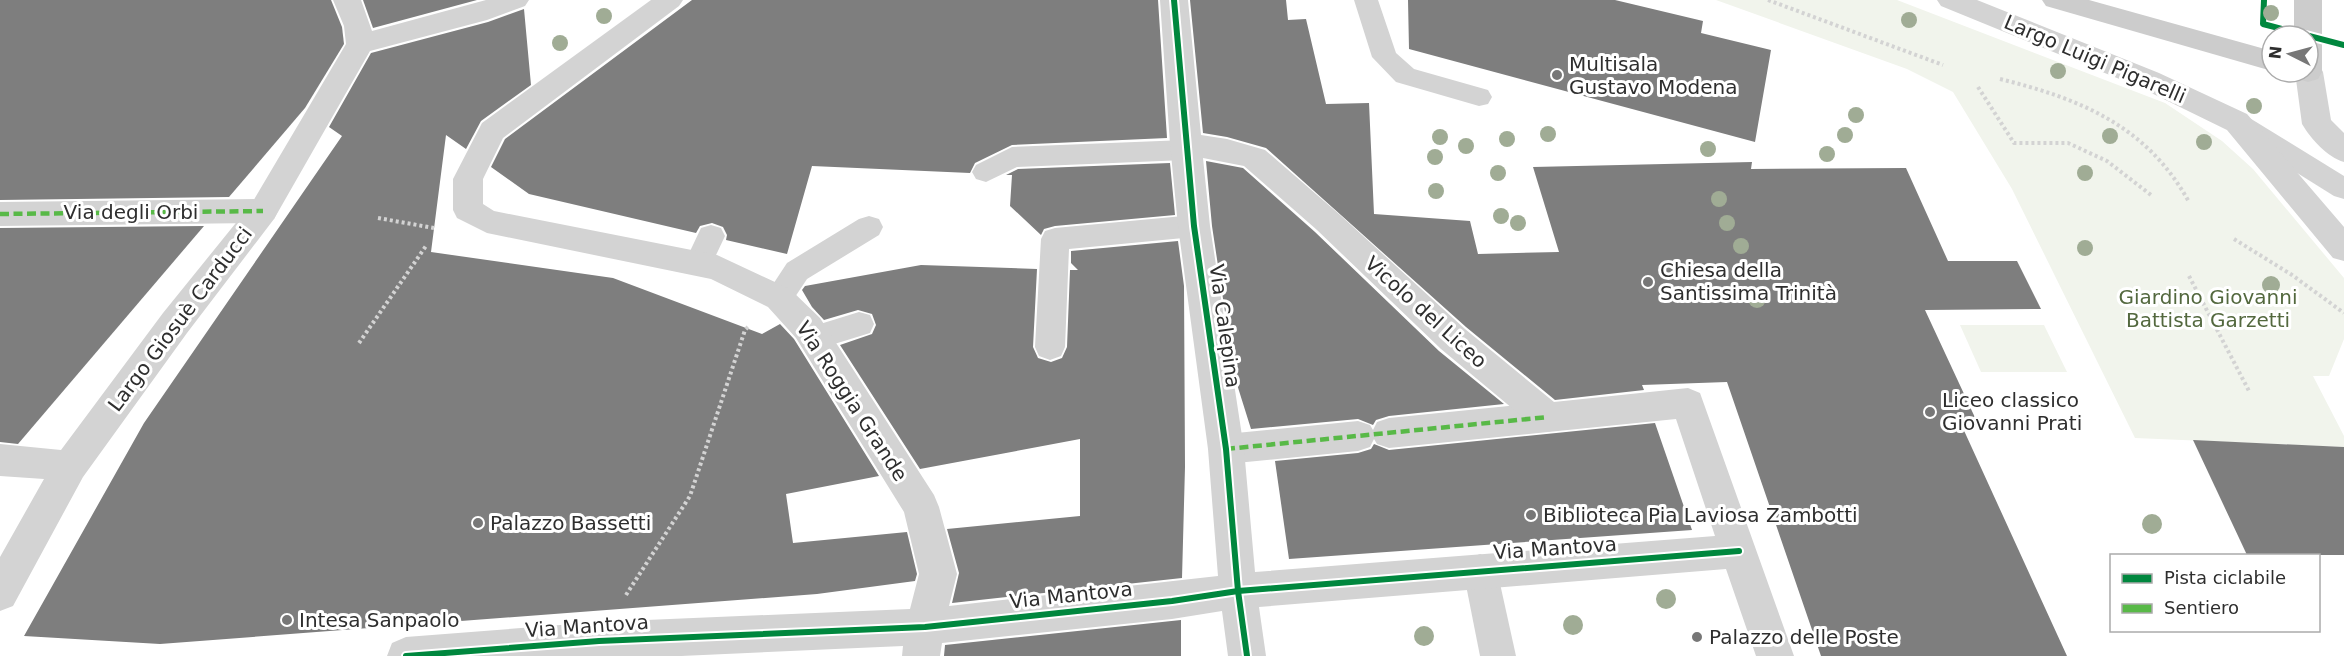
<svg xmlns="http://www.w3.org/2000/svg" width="2344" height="656" font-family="'DejaVu Sans',sans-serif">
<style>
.green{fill:#f1f4ec}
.building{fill:#7e7e7e}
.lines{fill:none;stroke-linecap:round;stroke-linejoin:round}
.path{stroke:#d3d3d3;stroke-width:4;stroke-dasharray:3 3;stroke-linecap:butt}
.service{fill:#d3d3d3;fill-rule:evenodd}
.pedestrian{fill:#d3d3d3;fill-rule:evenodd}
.minor{fill:#d3d3d3;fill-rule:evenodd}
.secondary{fill:#ccc;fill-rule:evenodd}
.quiet{stroke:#58b947;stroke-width:4.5;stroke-dasharray:9 4.5;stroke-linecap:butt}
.cycleway-casing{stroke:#fff;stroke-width:10}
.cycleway{stroke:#00873e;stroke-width:6}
.tree{fill:#a0ac95}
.poi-dot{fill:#777;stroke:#fff;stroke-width:2}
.labels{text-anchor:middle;stroke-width:6;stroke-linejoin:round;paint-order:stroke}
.street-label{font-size:20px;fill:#2e2e2e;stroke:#fff}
.poi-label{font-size:20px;fill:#2e2e2e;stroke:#fff;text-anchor:start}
.park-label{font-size:20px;fill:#53683e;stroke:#fff}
</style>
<rect width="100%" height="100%" fill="#fff"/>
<g class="green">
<polygon points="1716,0 1897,0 2165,103 2222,141 2253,169 2344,278 2344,339 2329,376 2313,376 2344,436 2344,447 2135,438 2012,189 1953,92 1907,69"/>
<polygon points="1960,325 2044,325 2067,372 1981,372"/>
</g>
<g class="building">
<polygon points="0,0 331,0 342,27 344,44 305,108 229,197 0,200"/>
<polygon points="363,0 477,0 373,28"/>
<polygon points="692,0 1158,0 1167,138 1012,145 975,163 970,173 812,166 787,254 726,240 727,235 723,227 712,223 700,226 696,233 529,194 491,167 505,139"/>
<polygon points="1190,0 1286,0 1288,20 1306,19 1326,104 1369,103 1374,214 1470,221 1478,254 1559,252 1533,167 1752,162 1751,169 1906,168 1948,261 2017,261 2041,309 1925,310 1978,424 1961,424 2067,656 1821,656 1727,382 1642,385 1644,390 1555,400 1466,327 1266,148 1227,137 1203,133"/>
<polygon points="1408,0 1615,0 1703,21 1701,33 1771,50 1755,142 1409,49"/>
<polygon points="524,9 531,85 481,121 466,149 446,135 431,252 613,278 762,334 780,324 794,339 879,476 786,494 793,543 907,532 917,574 915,581 817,594 160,644 24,636 144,423 342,136 329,127 371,53 488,22"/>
<polygon points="1206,161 1243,168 1315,232 1439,351 1504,404 1389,416 1376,420 1373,425 1358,419 1251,429 1235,378 1212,226"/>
<polygon points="1170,163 1175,215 1055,226 1044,229 1041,235 1010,206 1012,175 1006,175 1018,169"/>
<polygon points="204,226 18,444 0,442 0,228"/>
<polygon points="1178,241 1184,286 1185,467 1182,578 952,603 959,573 947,529 1080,516 1080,439 920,469 840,345 872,334 876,325 872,314 858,310 824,320 812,307 802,290 805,286 921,265 1037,269 1033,347 1038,358 1051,362 1062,358 1067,347 1070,270 1078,270 1071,263 1071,251"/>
<polygon points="1655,423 1692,530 1289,559 1275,461 1358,453 1371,449 1374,444 1389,450"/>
<polygon points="2193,440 2344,447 2344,555 2247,555"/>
<polygon points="1181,620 1181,656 944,656 945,645"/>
</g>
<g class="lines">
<g class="path">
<polyline points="1768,0 1943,65"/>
<path d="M 2000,79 C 2081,99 2147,126 2189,202"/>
<polyline points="1978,87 2014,143 2068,143 2107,161 2151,195"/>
<polyline points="378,218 434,228"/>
<polyline points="2234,239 2292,275 2344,313"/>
<polyline points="2189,276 2249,391"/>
<polyline points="359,343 426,246"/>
<polyline points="626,595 690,496 745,330 749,326"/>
</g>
<g class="service">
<polygon points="1354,0 1378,0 1396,53 1414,69 1488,90 1492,97 1488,104 1479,106 1396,82 1372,57"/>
<polygon points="2239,114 2248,117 2344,176 2344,199 2334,196 2230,131 2226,124 2230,117"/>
<polygon points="1185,140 1195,143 1199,150 1195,157 1185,160 1017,167 986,182 976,179 972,172 976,165 1012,147"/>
<polygon points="1194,215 1204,218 1208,226 1204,234 1194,237 1069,249 1065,347 1061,356 1050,360 1039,356 1035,347 1041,239 1045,231 1055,228"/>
<polygon points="869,216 879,219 883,227 879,235 807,279 789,306 779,310 769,306 764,298 787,263 859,219"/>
<polygon points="711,225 721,228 725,236 708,272 698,275 688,272 684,264 701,228"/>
<polygon points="859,312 870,315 874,324 870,333 815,350 804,347 800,338 804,329"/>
<polygon points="1480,554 1492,559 1497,570 1516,656 1480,656 1463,570 1468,559"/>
</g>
<g class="pedestrian">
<polygon points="263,199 274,203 278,211 274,219 263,223 0,226 0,202"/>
<polygon points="1548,402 1560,406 1565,417 1560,428 1548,432 1389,448 1377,444 1374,439 1370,447 1358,451 1226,464 1214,460 1208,449 1214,438 1226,434 1358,421 1370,425 1373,430 1377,422 1389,418"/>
</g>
<g class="minor">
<polygon points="333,0 361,0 372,31 486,0 529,0 525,6 487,20 370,51 274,219 187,333 83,477 13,606 0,611 0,557 44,479 0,476 0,444 61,450 163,313 252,203 346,44 344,26"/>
<path d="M 651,0 L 683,0 L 679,6 L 503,138 L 483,179 L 483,204 L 494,211 L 717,255 L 790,289 L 820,318 L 934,495 L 939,507 L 957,574 L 949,606 L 1218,576 L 1208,449 L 1178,226 L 1170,144 L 1160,0 L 1188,0 L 1201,135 L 1227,139 L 1265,150 L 1339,214 L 1465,329 L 1554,402 L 1688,388 L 1700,393 L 1794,656 L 1756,656 L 1726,569 L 1259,607 L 1266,656 L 1228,656 L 1222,611 L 1172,619 L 942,643 L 940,656 L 902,656 L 903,646 L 681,656 L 387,656 L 392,643 L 406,637 L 599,622 L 910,609 L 919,574 L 904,512 L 796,338 L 768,307 L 711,279 L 487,233 L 457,218 L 453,210 L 453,179 L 482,123 ZM 1203,158 L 1244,166 L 1317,230 L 1441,349 L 1536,428 L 1548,432 L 1676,419 L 1715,536 L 1255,572 L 1244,449 L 1210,226 Z"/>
<polygon points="1937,0 1977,0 2159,73 2247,114 2344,227 2344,261 2333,258 2227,130 2139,87 1941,6"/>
<path d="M 2308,62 L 2319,65 L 2323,72 L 2331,120 L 2344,133 L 2344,162 C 2327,157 2311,139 2302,124 L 2295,72 L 2308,72 Z"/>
</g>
<g class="secondary">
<polygon points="2042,0 2089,0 2272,51 2272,71 2046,6"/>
<polygon points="2294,0 2322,0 2322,72 2318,79 2308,82 2298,79 2294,72 2308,72 2308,36 2294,36"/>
</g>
<g class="quiet">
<polyline points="0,214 263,211"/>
<polyline points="1226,449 1548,417"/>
</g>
<g class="cycleway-casing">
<g id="cycleway">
<polyline points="1174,0 1194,226 1226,449 1238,591 1247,656"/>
<polyline points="2264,0 2263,24 2344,45"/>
<polyline points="406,656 599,641 925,627 1172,601 1238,591 1739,551"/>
</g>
</g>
<use href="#cycleway" class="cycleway"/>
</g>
<g class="tree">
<circle cx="2271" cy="13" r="8"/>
<circle cx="604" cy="16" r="8"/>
<circle cx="1909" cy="20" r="8"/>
<circle cx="560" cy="43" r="8"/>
<circle cx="2058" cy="71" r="8"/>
<circle cx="2254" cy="106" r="8"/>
<circle cx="1856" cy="115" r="8"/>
<circle cx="1548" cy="134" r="8"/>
<circle cx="1845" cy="135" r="8"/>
<circle cx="2110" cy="136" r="8"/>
<circle cx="1440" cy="137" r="8"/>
<circle cx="1507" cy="139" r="8"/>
<circle cx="2204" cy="142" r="8"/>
<circle cx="1466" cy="146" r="8"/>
<circle cx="1708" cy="149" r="8"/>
<circle cx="1827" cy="154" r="8"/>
<circle cx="1435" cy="157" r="8"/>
<circle cx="1498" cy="173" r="8"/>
<circle cx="2085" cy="173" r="8"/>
<circle cx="1436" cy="191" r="8"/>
<circle cx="1719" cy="199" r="8"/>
<circle cx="1501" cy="216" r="8"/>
<circle cx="1518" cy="223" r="8"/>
<circle cx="1727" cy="223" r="8"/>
<circle cx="1741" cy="246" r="8"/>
<circle cx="2085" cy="248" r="8"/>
<circle cx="2271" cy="285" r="9"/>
<circle cx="1757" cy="299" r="9"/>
<circle cx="2152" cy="524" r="10"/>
<circle cx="1666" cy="599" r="10"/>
<circle cx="1573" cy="625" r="10"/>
<circle cx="1424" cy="636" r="10"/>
</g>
<g class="poi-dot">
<circle cx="1557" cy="75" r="6"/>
<circle cx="1648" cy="282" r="6"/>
<circle cx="1930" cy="412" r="6"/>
<circle cx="1531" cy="515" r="6"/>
<circle cx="478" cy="523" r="6"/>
<circle cx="287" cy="620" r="6"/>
<circle cx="1697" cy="637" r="6"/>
</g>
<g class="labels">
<g class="street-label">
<text transform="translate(2095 59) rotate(23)" y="7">Largo Luigi Pigarelli</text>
<text x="131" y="219">Via degli Orbi</text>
<text transform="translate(1426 312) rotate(42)" y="7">Vicolo del Liceo</text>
<text transform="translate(180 319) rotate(-53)" y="7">Largo Giosuè Carducci</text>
<text transform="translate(1225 326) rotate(82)" y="7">Via Calepina</text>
<text transform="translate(852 401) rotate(57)" y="7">Via Roggia Grande</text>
<text transform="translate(1555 548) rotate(-4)" y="7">Via Mantova</text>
<text transform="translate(1071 595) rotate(-6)" y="7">Via Mantova</text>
<text transform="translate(587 626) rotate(-4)" y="7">Via Mantova</text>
</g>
<g class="poi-label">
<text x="1569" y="71">Multisala<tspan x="1569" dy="23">Gustavo Modena</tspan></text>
<text x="1660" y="277">Chiesa della<tspan x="1660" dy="23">Santissima Trinità</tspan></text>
<text x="1942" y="407">Liceo classico<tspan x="1942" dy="23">Giovanni Prati</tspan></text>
<text x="1543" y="522">Biblioteca Pia Laviosa Zambotti</text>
<text x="490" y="530">Palazzo Bassetti</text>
<text x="299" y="627">Intesa Sanpaolo</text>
<text x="1709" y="644">Palazzo delle Poste</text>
</g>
<g class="park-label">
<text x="2208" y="304">Giardino Giovanni<tspan x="2208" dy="23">Battista Garzetti</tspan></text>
</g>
</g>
<rect x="2110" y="554" width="210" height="78" fill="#ffffff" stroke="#ababab" stroke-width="1.5"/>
<rect x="2122" y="574" width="30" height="9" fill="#00873e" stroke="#ababab" stroke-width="1.5"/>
<text x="2164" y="584" font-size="18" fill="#2e2e2e">Pista ciclabile</text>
<rect x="2122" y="604" width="30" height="9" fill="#58b947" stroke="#ababab" stroke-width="1.5"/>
<text x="2164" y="614" font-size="18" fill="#2e2e2e">Sentiero</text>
<g transform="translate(2290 54) rotate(276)"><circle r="28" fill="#ffffff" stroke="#ababab" stroke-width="1.5"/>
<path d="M0-4.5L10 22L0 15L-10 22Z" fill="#777777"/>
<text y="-9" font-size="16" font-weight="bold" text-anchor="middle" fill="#2e2e2e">N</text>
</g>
</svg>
